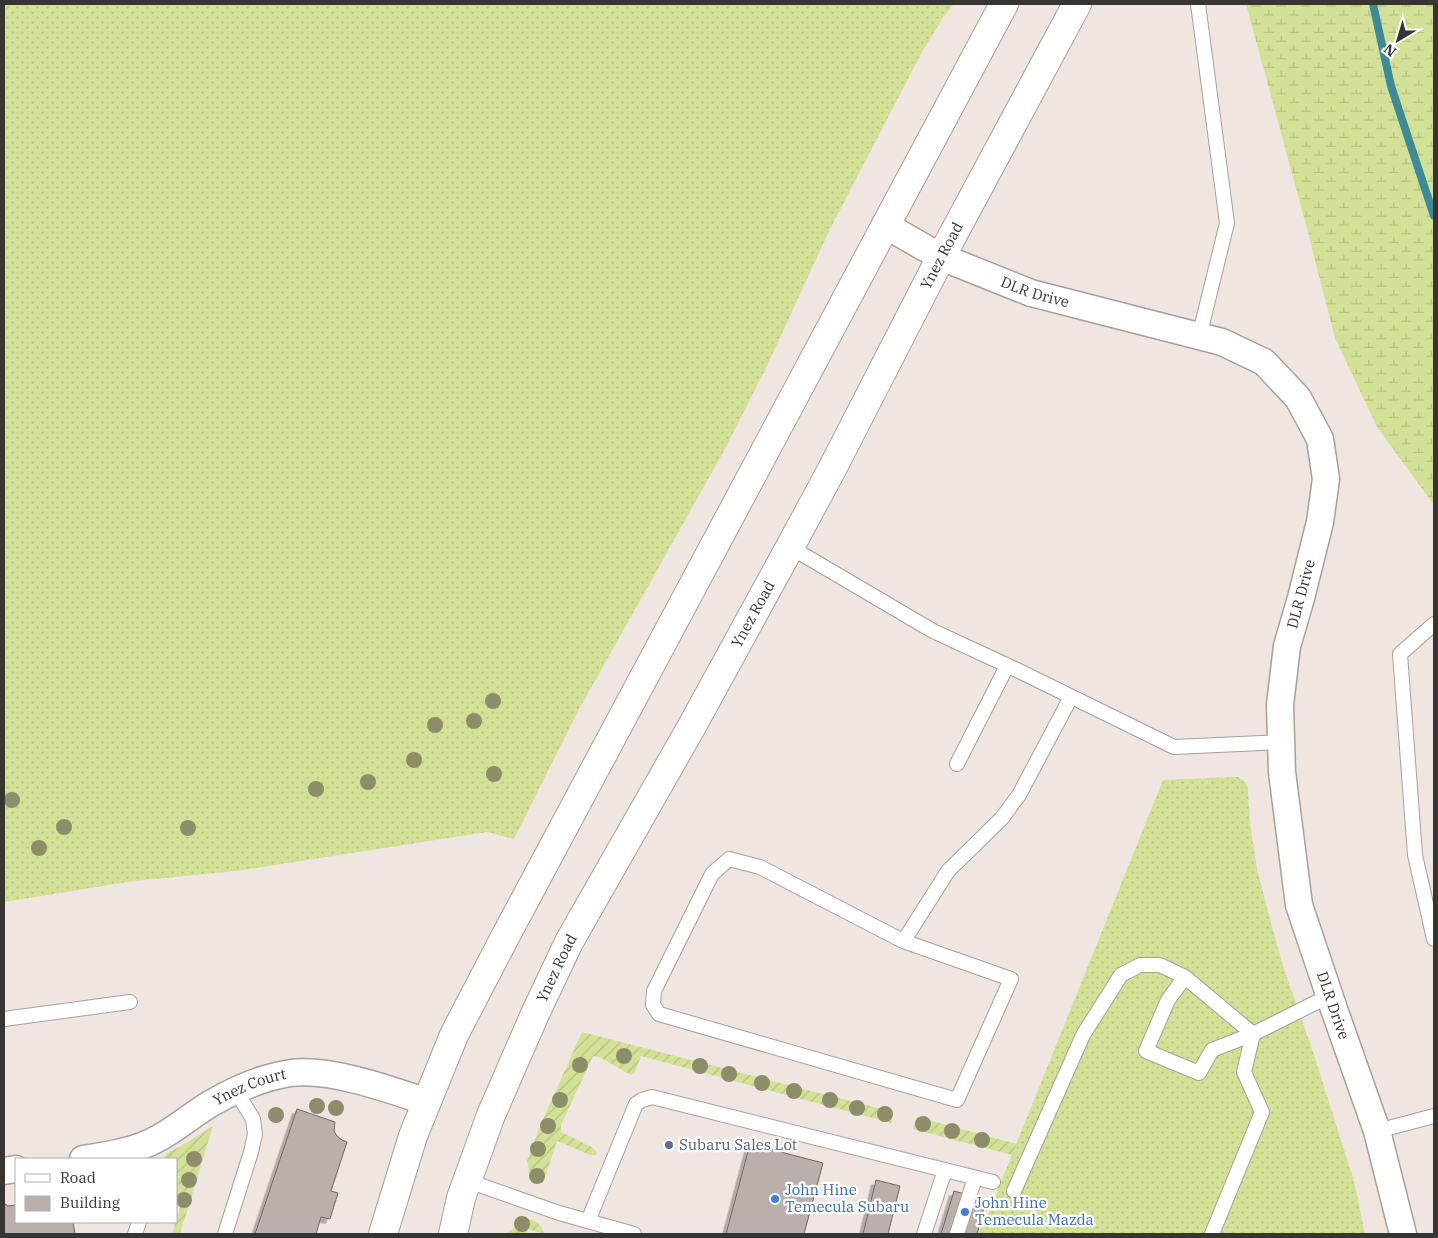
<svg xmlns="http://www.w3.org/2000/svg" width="1438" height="1238" font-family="'IBM Plex Serif',serif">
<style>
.grass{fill:url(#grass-dots)}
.wetland{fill:url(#wetland-marsh)}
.garden{fill:url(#garden-furrows)}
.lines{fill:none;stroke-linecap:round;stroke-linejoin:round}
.stream{stroke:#3d8b98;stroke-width:8}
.building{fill:#b9b0ac;stroke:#6f6763;filter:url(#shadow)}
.lane-casing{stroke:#a79f9a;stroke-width:16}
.street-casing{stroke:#a79f9a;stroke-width:29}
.primary-casing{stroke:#a79f9a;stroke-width:30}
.lane{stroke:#fff;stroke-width:14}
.street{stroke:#fff;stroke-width:26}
.primary{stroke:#fff;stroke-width:28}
.tree{fill:#8e8d69}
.service-dot{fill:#5c6f8a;stroke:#fff;stroke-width:2}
.shop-dot{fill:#3f7fe0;stroke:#fff;stroke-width:2}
.labels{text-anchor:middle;stroke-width:4.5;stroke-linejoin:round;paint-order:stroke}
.street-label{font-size:15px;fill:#373432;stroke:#fff}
.service-label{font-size:15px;fill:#4e5e75;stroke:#fff;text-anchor:start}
.shop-label{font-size:15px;fill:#366cbe;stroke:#fff;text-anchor:start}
</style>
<defs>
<pattern id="grass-dots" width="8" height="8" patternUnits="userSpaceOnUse" patternTransform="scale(1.25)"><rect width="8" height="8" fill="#d3e197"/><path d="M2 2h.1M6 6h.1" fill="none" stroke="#b6c283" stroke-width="1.8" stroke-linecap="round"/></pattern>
<pattern id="wetland-marsh" width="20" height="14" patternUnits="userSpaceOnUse" patternTransform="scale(1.25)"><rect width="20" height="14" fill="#d3e197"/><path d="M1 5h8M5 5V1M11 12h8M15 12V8" fill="none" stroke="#b6c283"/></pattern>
<pattern id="garden-furrows" width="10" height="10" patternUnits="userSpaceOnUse" patternTransform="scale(1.25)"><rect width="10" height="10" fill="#d3e197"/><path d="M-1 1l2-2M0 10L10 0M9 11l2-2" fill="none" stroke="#b6c283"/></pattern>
<filter id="shadow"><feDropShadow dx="-4.5" dy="4.5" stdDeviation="0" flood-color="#0004"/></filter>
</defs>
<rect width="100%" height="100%" fill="#f0e6e1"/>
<g class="grass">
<polygon points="4,4 954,4 944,16 922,52 829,231 766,368 725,449 577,713 514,839 487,832 236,871 134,881 4,902"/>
<polygon points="1233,777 1238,777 1243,780 1247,785 1248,790 1250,823 1257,869 1274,934 1283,966 1315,1058 1354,1181 1365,1234 977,1234 980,1223 984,1224 1163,780"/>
</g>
<polygon class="wetland" points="1246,4 1434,4 1434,505 1377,427 1335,338 1306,225"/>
<g class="garden">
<polygon points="582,1032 893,1112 891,1123 641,1056 635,1072 631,1075 599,1057 593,1056 561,1125 561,1132 592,1147 597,1152 595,1155 590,1155 557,1141 543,1183 532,1182 527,1161 541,1124"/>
<polygon points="917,1117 1017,1144 1012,1155 913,1129"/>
<polygon points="213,1126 180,1234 172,1234 180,1207 176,1203 176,1159 163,1159 167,1153 181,1146"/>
<path d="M 518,1216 C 530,1220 541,1220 544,1234 L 528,1229 L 526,1234 L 505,1234 L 515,1227 Z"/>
</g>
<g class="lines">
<polyline class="stream" points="1373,4 1391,86 1434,216"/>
</g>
<g class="building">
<polygon points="297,1109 335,1122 334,1131 337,1136 342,1140 347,1142 331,1191 338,1193 330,1219 321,1217 316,1234 255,1234"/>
<polygon points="750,1144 823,1163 804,1234 726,1234"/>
<polygon points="876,1180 900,1186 888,1234 863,1234"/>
<polygon points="954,1191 986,1200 977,1234 941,1234"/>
<polygon points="4,1204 6,1204 7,1206 16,1205 16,1222 73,1222 75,1234 4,1234"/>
</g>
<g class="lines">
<g class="lane-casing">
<g id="lane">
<polyline points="1198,4 1227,223 1199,337"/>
<polyline points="790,547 933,631 1015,669 1174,747 1281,742"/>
<polyline points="1434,624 1400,654 1415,855 1434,939"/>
<polyline points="957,764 1007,666"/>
<polyline points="903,941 1011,979 957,1100 659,1014 653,1005 654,991 712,874 729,859 760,867 903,941 910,931 948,871 1002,818 1019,795 1071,697"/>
<polyline points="4,1019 130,1002"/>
<polyline points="1377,1131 1434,1116"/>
<polyline points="468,1181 559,1213 634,1234"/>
<polyline points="1014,1191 1083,1035 1121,975 1140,965 1160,965 1185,977"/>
<polyline points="588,1221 636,1104 642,1100 652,1097 993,1182"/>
<polyline points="135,1234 139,1222"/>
<polyline points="225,1234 251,1152 255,1134 253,1119 236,1091"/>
<polyline points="924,1234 945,1170"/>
<polyline points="957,1234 975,1178"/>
<polyline points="1212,1234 1262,1112 1244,1072 1253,1034 1185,977 1168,1000 1146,1051 1199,1073 1212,1050 1253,1034 1329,996"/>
</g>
</g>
<g class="street-casing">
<g id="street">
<path id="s1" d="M 885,225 L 941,257 L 1031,293 L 1222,342 L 1264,362 L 1298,398 L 1320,439 L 1326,479 L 1320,522 L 1301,598 L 1287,646 L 1280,705 L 1282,772 L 1299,905 L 1334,1009 L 1377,1131 L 1403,1234"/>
<path id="s2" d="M 83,1159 C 109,1155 136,1151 159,1138 C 177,1128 192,1115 210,1104 C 234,1090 263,1077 291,1073 C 330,1068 389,1089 427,1102"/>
<polyline points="4,1171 16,1169"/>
</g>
</g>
<g class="primary-casing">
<g id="primary">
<polyline points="383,1234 413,1136 454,1035 505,937 1004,4"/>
<path id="s3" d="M 453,1234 L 461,1198 L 491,1115 L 535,1014 L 569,942 L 692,726 L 790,547 L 831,471 L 941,257 L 1077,4"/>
</g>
</g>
<use href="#lane" class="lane"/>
<use href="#street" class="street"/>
<use href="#primary" class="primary"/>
</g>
<g class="tree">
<circle cx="493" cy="701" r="8"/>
<circle cx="474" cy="721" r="8"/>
<circle cx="435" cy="725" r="8"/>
<circle cx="414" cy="760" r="8"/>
<circle cx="494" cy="774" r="8"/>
<circle cx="368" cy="782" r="8"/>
<circle cx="316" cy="789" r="8"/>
<circle cx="12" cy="800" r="8"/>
<circle cx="64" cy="827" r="8"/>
<circle cx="188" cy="828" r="8"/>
<circle cx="39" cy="848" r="8"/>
<circle cx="624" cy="1056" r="8"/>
<circle cx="580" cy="1065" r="8"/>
<circle cx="700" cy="1066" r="8"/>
<circle cx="729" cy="1074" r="8"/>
<circle cx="762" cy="1083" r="8"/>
<circle cx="794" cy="1091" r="8"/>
<circle cx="560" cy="1100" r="8"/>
<circle cx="830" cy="1100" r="8"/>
<circle cx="317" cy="1106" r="8"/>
<circle cx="336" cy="1108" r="8"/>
<circle cx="857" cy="1108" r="8"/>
<circle cx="885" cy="1114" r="8"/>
<circle cx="276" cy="1115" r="8"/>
<circle cx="923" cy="1124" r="8"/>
<circle cx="548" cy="1126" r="8"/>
<circle cx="952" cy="1131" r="8"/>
<circle cx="982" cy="1140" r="8"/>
<circle cx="538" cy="1149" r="8"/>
<circle cx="194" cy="1159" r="8"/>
<circle cx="537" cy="1176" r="8"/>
<circle cx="189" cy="1180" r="8"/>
<circle cx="184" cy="1200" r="8"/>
<circle cx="522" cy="1224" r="8"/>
</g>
<circle class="service-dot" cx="669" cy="1145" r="5"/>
<g class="shop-dot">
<circle cx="775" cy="1199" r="5"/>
<circle cx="965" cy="1212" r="5"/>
</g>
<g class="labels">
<g class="street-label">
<text dy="5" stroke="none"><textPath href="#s3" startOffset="1096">Ynez Road</textPath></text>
<text dy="5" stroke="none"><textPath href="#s1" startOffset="165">DLR Drive</textPath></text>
<text transform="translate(1301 594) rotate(-75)" y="5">DLR Drive</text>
<text dy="5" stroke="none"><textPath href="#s3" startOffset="691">Ynez Road</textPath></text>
<text dy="5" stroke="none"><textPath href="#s3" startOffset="286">Ynez Road</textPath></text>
<text dy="5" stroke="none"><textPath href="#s1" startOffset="1080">DLR Drive</textPath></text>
<text dy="5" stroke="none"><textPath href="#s2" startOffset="184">Ynez Court</textPath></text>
</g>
<g class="service-label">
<text x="679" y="1150">Subaru Sales Lot</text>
</g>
<g class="shop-label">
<text x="785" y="1195">John Hine<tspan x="785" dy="17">Temecula Subaru</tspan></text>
<text x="975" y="1208">John Hine<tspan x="975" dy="17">Temecula Mazda</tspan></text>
</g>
</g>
<rect width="1438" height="1238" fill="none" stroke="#373432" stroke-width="10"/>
<rect x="15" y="1158" width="162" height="65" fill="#ffffff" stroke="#afaead"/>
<rect x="25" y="1174" width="25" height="8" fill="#ffffff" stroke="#afaead"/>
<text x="60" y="1183" font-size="15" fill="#373432">Road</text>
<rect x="25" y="1196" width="25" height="15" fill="#b9b0ac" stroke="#afaead"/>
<text x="60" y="1208" font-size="15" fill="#373432">Building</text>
<g transform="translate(1398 40) rotate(218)" stroke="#ffffff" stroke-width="4" paint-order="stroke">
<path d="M0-4L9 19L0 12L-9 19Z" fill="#373432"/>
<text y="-8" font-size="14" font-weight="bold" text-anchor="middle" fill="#373432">N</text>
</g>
</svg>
